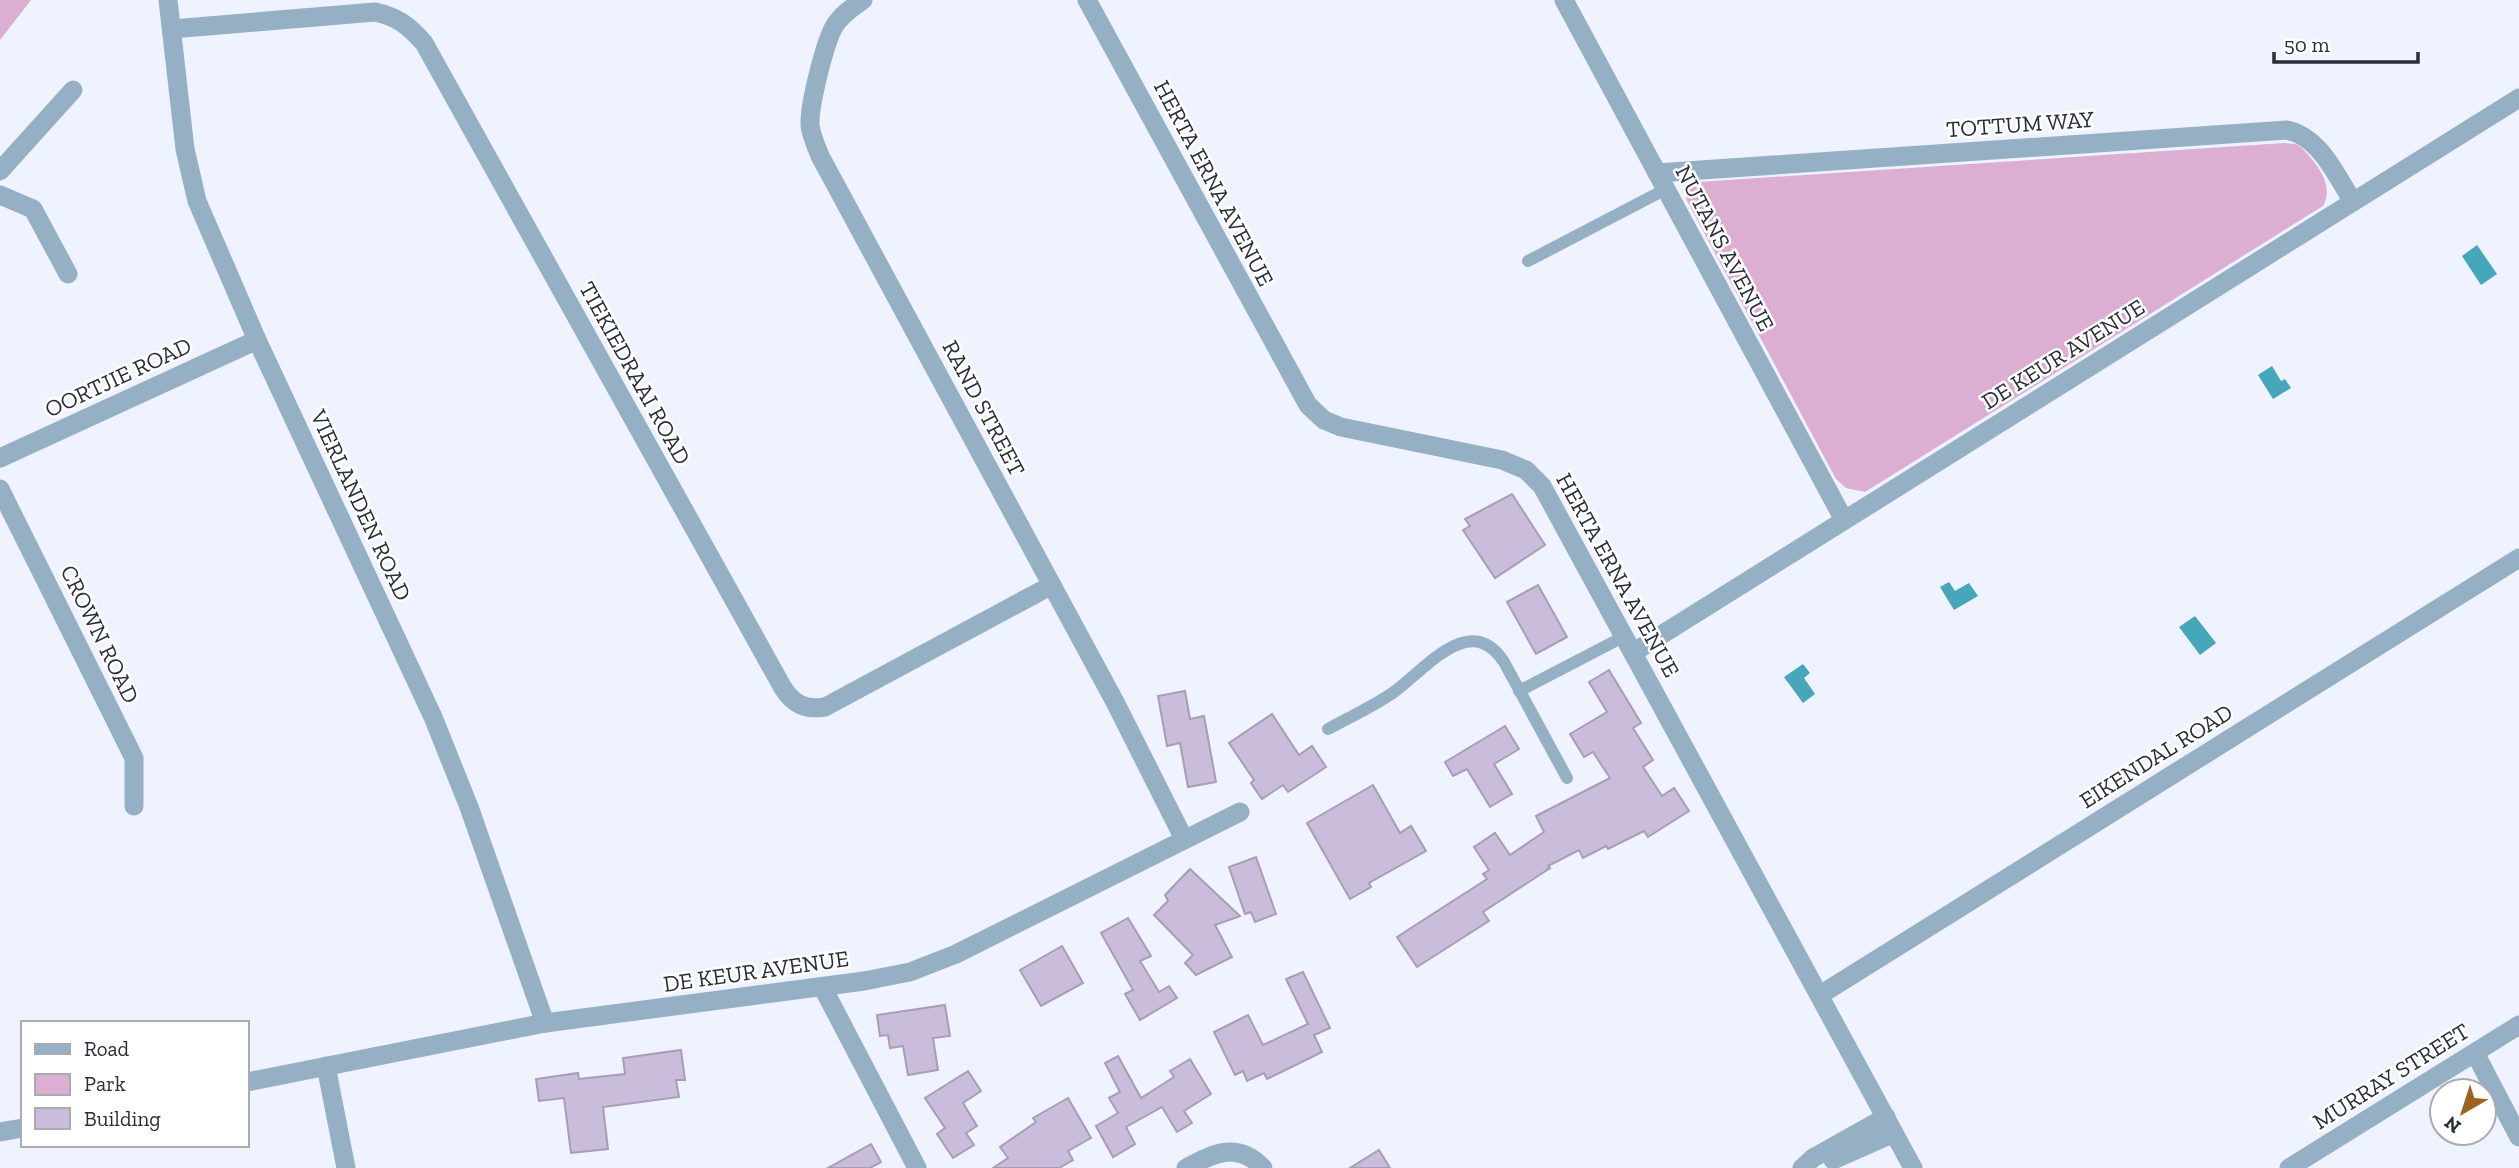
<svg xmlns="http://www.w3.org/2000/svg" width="2519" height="1168" font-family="'Zilla Slab',serif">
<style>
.green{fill:#dcaed2}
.water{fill:#45a7b9}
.building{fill:#c9bddb;stroke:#a89cb9;stroke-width:2}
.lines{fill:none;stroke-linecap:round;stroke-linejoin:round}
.service{stroke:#95afc4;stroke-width:12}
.minor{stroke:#95afc4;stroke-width:19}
.tertiary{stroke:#95afc4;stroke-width:19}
.labels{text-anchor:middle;stroke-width:5;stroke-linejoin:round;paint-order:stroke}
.street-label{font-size:23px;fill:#2a2e39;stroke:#fff}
</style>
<rect width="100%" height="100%" fill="#eff2ff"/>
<g class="green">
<polygon points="0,0 31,0 0,40"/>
<path d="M 2284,143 L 2296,144 L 2302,148 C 2316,163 2335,185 2323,206 L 1865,492 L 1846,488 L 1836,479 L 1686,199 L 1688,188 L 1699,182 Z"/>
</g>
<g class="water">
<polygon points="2477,245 2497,274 2481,285 2462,256"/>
<polygon points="2272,366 2281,381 2285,379 2291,388 2273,399 2258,375"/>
<polygon points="1949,582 1955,591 1969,583 1978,596 1954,610 1940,587"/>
<polygon points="2195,616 2216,643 2200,655 2179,627"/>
<polygon points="1803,664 1810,673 1804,678 1815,694 1803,703 1784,677"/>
</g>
<g class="building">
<polygon points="1512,494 1545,545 1495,578 1463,530 1470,526 1465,519"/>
<polygon points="1538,585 1567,637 1536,654 1507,602"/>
<polygon points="1609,670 1641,723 1633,728 1653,760 1643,767 1662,796 1674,788 1689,811 1648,837 1644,831 1608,849 1606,846 1583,858 1579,850 1548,866 1550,868 1483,912 1489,921 1417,967 1397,937 1487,879 1483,874 1489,870 1474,847 1495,833 1510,855 1544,832 1536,816 1610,778 1593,752 1584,757 1570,734 1607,712 1589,682"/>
<polygon points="1185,691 1190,719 1204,716 1216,782 1188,787 1180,743 1167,746 1158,696"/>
<polygon points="1272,714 1299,755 1312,746 1326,767 1288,792 1283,785 1262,799 1251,783 1254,780 1229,743"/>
<polygon points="1505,726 1519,749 1494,764 1512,794 1490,807 1467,769 1453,776 1445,762"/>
<polygon points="1373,785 1400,833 1411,826 1426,851 1369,883 1371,887 1350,899 1307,823"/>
<polygon points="1256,857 1276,914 1255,922 1251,912 1245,914 1229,867"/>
<polygon points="1190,869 1240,916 1215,925 1232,957 1196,975 1185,963 1193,955 1154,915 1168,901 1165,895"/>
<polygon points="1128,918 1151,956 1140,961 1159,992 1169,986 1177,998 1140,1020 1125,994 1133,990 1101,933"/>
<polygon points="1062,946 1083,983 1041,1006 1020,970"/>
<polygon points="1303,972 1330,1028 1314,1035 1322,1052 1267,1079 1264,1073 1247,1081 1243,1071 1235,1075 1214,1032 1248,1015 1263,1045 1308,1024 1286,979"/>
<polygon points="945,1005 950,1036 933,1038 938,1070 908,1075 903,1046 890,1048 888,1035 880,1036 877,1015"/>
<polygon points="681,1050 685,1080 676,1080 679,1097 603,1107 608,1149 571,1153 564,1098 539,1101 536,1079 578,1073 579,1079 625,1074 623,1058"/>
<polygon points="1118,1056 1141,1098 1174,1077 1170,1071 1190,1059 1211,1094 1184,1111 1192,1123 1177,1132 1162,1107 1126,1127 1135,1144 1113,1157 1096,1126 1118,1113 1109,1098 1120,1092 1105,1063"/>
<polygon points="968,1071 981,1091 963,1103 977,1126 966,1133 974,1145 953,1158 937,1134 945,1128 925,1098"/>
<polygon points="1068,1098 1091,1138 1068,1151 1073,1160 1059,1168 993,1168 1008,1158 1000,1147 1036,1122 1033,1118"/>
<polygon points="871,1144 881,1162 870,1168 828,1168"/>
<polygon points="1379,1150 1390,1168 1350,1168"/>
</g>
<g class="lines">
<g class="service">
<polyline points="1528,261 1666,189"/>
<polyline points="1519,691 1625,636"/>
<path d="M 1328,729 C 1350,717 1374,706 1394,692 C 1425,670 1470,610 1504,662 L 1567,778"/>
</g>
<g class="minor">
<polyline points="168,0 185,149 197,201 257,340 433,717 469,807 545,1023"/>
<path d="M 863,0 C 853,7 842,14 835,25 C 825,41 809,106 810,125 C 811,135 816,146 820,156 L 1115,702 L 1184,839"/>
<polyline points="1087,0 1308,405 1324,420 1341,427 1502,460 1526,470 1542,486 1913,1168"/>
<polyline points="1564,0 1844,520"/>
<path d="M 172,29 L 375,12 C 398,17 409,26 424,43 L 783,688 C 794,705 806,710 825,707 L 1052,585"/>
<polyline points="0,171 73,90"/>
<path d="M 1657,173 L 2287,130 C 2320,137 2336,175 2353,202"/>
<polyline points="0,195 33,209 68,274"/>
<polyline points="0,458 257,340"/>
<polyline points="0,489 134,758 134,806"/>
<polyline points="1634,652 2519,98"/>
<polyline points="823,988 917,1168"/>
<polyline points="1820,995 2519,558"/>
<polyline points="2475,1053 2519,1137"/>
<polyline points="326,1066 346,1168"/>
<polyline points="247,1082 545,1023 864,981 910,972 956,954 1240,812"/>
<polyline points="0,1132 23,1128"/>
<polyline points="1833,1160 1894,1133"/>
<path d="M 1186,1168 C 1214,1153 1238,1141 1263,1168"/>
<polyline points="1802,1168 1813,1158 1886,1117"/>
</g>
<polyline class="tertiary" points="2289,1168 2519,1025"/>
</g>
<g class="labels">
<g class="street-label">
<text transform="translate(2020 124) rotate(-4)" y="8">TOTTUM WAY</text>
<text transform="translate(1214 183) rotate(62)" y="8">HERTA ERNA AVENUE</text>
<text transform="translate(1725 248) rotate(62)" y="8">NUTANS AVENUE</text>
<text transform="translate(2063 354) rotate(-32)" y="8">DE KEUR AVENUE</text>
<text transform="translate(635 373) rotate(61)" y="8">TIEKIEDRAAI ROAD</text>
<text transform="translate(118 377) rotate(-25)" y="8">OORTJIE ROAD</text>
<text transform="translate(984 408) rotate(62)" y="8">RAND STREET</text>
<text transform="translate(361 505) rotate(65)" y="8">VIERLANDEN ROAD</text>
<text transform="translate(1618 575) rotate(61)" y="8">HERTA ERNA AVENUE</text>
<text transform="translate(100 634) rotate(64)" y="8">CROWN ROAD</text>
<text transform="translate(2156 756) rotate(-32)" y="8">EIKENDAL ROAD</text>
<text transform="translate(756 971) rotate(-8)" y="8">DE KEUR AVENUE</text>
<text transform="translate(2391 1076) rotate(-32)" y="8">MURRAY STREET</text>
</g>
</g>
<rect x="21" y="1021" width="228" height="126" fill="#ffffff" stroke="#aaabb0" stroke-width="2"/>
<rect x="35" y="1044" width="35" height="10" fill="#95afc4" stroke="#aaabb0" stroke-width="2"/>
<text x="84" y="1056" font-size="21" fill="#2a2e39">Road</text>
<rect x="35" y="1074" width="35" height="21" fill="#dcaed2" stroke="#aaabb0" stroke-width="2"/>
<text x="84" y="1091" font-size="21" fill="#2a2e39">Park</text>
<rect x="35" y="1108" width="35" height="21" fill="#c9bddb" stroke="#aaabb0" stroke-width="2"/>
<text x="84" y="1126" font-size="21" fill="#2a2e39">Building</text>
<g transform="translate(2463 1112) rotate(219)"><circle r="33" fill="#ffffff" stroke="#aaabb0" stroke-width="2"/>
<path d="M0-5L12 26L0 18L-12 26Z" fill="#9d6321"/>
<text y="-10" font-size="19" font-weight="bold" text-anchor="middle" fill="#2a2e39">N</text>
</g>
<path d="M2274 52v10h144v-10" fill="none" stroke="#2a2e39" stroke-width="3.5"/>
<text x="2284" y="52" font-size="21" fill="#2a2e39" stroke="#ffffff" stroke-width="5" paint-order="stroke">50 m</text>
</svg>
